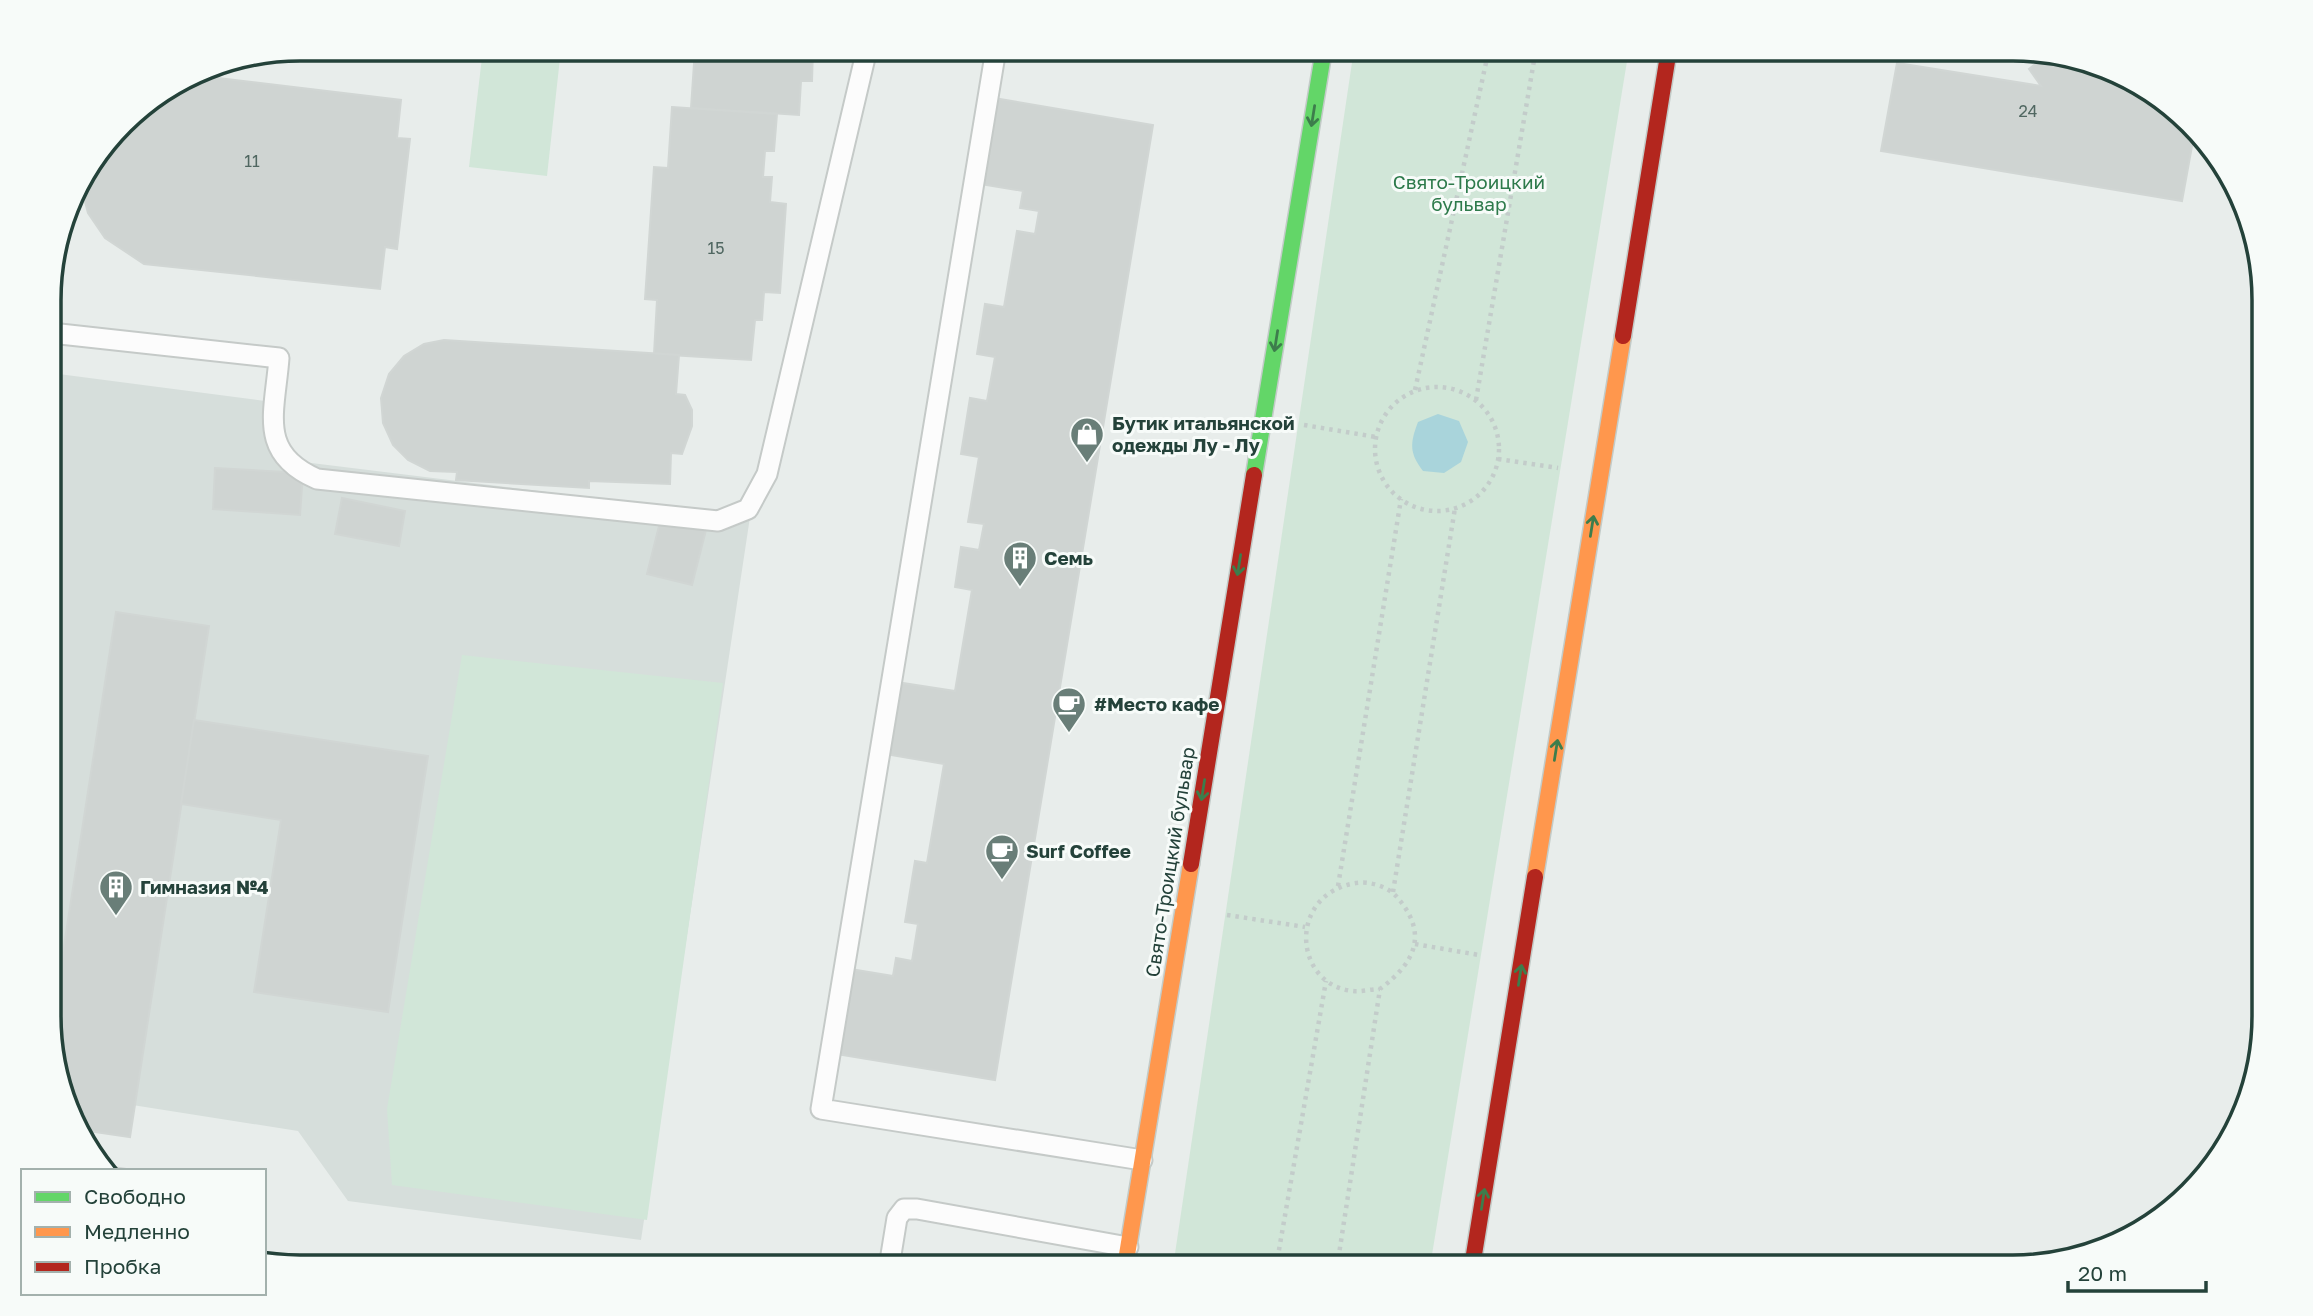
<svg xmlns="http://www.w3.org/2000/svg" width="2313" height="1316" font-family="'Golos Text',sans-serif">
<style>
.built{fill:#d6dedb}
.green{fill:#d1e6d8}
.water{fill:#a9d4db}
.building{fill:#cfd4d2;stroke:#d1d6d4;stroke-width:2}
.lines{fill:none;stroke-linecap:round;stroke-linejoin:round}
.lane-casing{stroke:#c5cac8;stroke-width:23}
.fast-casing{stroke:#c3cbc8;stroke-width:19}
.slow-casing{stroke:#c3cbc8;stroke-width:19}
.jam-casing{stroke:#c3cbc8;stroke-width:19}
.path{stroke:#c3ccca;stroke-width:4.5;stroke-dasharray:3.5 5;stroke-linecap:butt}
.lane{stroke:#fcfcfc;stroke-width:19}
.fast{stroke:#63d668;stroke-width:16}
.slow{stroke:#ff974d;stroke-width:16}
.jam{stroke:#b3261e;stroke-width:16}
.oneway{stroke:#3d7d4c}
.labels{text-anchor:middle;stroke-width:6;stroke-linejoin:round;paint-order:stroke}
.number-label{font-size:16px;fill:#506761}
.park-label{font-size:19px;fill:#2d7a4b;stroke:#f7fbf9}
.poi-label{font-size:19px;font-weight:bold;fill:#24423a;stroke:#f7fbf9;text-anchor:start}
.street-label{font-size:19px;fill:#24423a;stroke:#f7fbf9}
.rim{fill:none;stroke:#24423a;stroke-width:3.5}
</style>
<rect width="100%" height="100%" fill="#e8edeb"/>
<polygon class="built" points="51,373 265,401 279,459 750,517 641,1240 348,1201 298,1131 69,1095 51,1048"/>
<g class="green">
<polygon points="483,49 561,49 547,176 469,167"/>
<polygon points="1354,49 1629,49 1430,1267 1173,1267"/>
<polygon points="462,655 723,683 647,1220 392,1185 387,1109"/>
</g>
<path class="water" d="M 1438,414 L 1459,421 L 1468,442 L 1461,462 L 1444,473 L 1423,471 C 1409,453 1410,443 1418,422 Z"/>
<g class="building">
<polygon points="695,49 813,49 812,81 801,81 799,115 691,108"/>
<polygon points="2044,57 2138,82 2194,135 2182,201 1881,151 1897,63 2041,86 2029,69"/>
<polygon points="193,75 401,100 397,138 410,139 397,249 385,247 380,289 144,264 105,238 88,213 80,183 134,112"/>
<polygon points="994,98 1153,125 995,1080 830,1053 844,968 893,976 896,958 912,961 918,924 905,922 915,861 927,863 944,764 885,754 896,682 955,691 972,590 955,587 961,547 979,550 984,524 968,522 979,457 961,454 970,398 987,401 995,357 977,354 985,304 1004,307 1017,231 1035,234 1039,211 1020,208 1023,191 980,184"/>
<polygon points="672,107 777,114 774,151 765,151 763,177 772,177 770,202 786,204 780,293 764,292 762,320 755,320 751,360 654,354 657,300 645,299 654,167 668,168"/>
<polygon points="444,340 679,355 676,394 685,395 692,410 692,426 682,454 671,453 670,484 589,481 589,488 456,480 457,472 430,471 408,460 393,445 383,423 381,398 389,374 404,356 424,344"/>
<polygon points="215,468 303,473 300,515 213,509"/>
<polygon points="342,498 405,511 399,546 335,534"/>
<polygon points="661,518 706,530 692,585 647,574"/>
<polygon points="116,612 209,626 130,1137 82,1130 51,1048 51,1029"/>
<polygon points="194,720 428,756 388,1012 254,992 281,820 181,804"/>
<polygon points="101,1165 139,1171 108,1171"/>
</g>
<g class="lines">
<g class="lane-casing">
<g id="lane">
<polyline points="996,49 821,1109 1142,1160"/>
<path d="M 51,333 L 279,358 C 275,412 257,453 317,479 L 718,521 L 748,509 L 767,474 L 867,49"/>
<polyline points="889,1267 897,1218 904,1209 917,1209 1128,1247"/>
</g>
</g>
<g class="fast-casing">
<polyline id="fast" points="1254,475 1324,49"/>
</g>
<g class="slow-casing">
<g id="slow">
<polyline points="1535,877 1623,336"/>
<polyline points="1125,1267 1191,864"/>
</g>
</g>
<g class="jam-casing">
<g id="jam">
<polyline points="1623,336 1669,49"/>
<polyline points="1191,864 1254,475"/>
<polyline points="1472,1267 1535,877"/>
</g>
</g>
<g class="path">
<circle cx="1437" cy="449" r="62"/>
<polyline points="1415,390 1489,49"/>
<polyline points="1476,400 1536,49"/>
<polyline points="1304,425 1376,437"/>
<polyline points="1498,459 1558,468"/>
<polyline points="1338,886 1401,499"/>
<polyline points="1393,892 1455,508"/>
<polyline points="1227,915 1305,927"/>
<polyline points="1415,944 1479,955"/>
<polyline points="1276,1267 1326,981"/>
<path d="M 1337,1267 L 1380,989 C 1416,962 1429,933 1396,896 C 1387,886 1368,881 1356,883 C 1287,894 1293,985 1353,991 C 1361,992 1371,989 1380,989"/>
</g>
<use href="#lane" class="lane"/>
<use href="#fast" class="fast"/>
<use href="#slow" class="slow"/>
<use href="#jam" class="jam"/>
</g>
<defs><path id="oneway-shaft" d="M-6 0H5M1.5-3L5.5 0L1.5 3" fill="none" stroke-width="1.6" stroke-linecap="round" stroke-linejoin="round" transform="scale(1.75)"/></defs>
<g class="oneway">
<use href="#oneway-shaft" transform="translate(1313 116) rotate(99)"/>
<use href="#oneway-shaft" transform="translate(1276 341) rotate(99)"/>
<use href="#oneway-shaft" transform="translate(1592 526) rotate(-81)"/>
<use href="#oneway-shaft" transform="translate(1239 565) rotate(99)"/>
<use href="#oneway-shaft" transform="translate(1556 750) rotate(-81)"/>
<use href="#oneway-shaft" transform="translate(1203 790) rotate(99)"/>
<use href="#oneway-shaft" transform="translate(1520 975) rotate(-81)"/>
<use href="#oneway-shaft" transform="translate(1483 1199) rotate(-81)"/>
</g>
<defs>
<g id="shop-pin" transform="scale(1.75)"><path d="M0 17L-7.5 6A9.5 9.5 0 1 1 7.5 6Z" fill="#697e78" stroke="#f7fbf9"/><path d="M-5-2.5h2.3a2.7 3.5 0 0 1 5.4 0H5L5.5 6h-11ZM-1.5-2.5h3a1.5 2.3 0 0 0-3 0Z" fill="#fff"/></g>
<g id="building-pin" transform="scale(1.75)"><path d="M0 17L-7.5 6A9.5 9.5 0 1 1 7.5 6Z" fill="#697e78" stroke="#f7fbf9"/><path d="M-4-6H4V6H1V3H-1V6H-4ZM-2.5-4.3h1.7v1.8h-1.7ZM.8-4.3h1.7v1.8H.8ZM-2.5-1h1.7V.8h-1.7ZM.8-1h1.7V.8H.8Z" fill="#fff"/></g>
<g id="cafe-pin" transform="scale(1.75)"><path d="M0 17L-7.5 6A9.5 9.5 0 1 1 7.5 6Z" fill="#697e78" stroke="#f7fbf9"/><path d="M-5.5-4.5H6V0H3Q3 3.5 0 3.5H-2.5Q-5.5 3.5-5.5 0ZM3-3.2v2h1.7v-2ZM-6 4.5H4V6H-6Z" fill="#fff"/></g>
</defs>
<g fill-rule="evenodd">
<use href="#shop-pin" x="1087" y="434"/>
<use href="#building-pin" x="1020" y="558"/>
<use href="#cafe-pin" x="1069" y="704"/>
<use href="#cafe-pin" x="1002" y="851"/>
<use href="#building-pin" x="116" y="887"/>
</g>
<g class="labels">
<g class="number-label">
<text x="2028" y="117">24</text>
<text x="252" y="167">11</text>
<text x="716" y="254">15</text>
</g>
<g class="park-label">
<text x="1469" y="189">Свято-Троицкий<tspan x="1469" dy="22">бульвар</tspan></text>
</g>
<g class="poi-label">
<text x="1112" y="430">Бутик итальянской<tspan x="1112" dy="22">одежды Лу - Лу</tspan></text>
<text x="1044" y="565">Семь</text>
<text x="1094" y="711">#Место кафе</text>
<text x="1026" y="858">Surf Coffee</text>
<text x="140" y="894">Гимназия №4</text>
</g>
<g class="street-label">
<text transform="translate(1170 862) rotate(-81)" y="7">Свято-Троицкий бульвар</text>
</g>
</g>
<path d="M0 0H2313V1316H0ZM300 61H2013A239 239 0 0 1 2252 300V1016A239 239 0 0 1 2013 1255H300A239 239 0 0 1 61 1016V300A239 239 0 0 1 300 61Z" fill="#f7fbf9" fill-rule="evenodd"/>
<path class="rim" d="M300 61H2013A239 239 0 0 1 2252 300V1016A239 239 0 0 1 2013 1255H300A239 239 0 0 1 61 1016V300A239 239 0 0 1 300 61Z"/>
<rect x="21" y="1169" width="245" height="126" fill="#f7fbf9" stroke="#a3b1ad" stroke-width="2"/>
<rect x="35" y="1192" width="35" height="10" fill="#63d668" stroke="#a3b1ad" stroke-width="2"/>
<text x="84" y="1204" font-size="21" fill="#24423a">Свободно</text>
<rect x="35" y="1227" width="35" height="10" fill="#ff974d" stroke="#a3b1ad" stroke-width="2"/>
<text x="84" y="1239" font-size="21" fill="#24423a">Медленно</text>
<rect x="35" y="1262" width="35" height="10" fill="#b3261e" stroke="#a3b1ad" stroke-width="2"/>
<text x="84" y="1274" font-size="21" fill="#24423a">Пробка</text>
<path d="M2068 1281v10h138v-10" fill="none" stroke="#24423a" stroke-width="3.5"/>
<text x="2078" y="1281" font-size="21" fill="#24423a" stroke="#f7fbf9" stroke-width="5" paint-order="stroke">20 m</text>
</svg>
